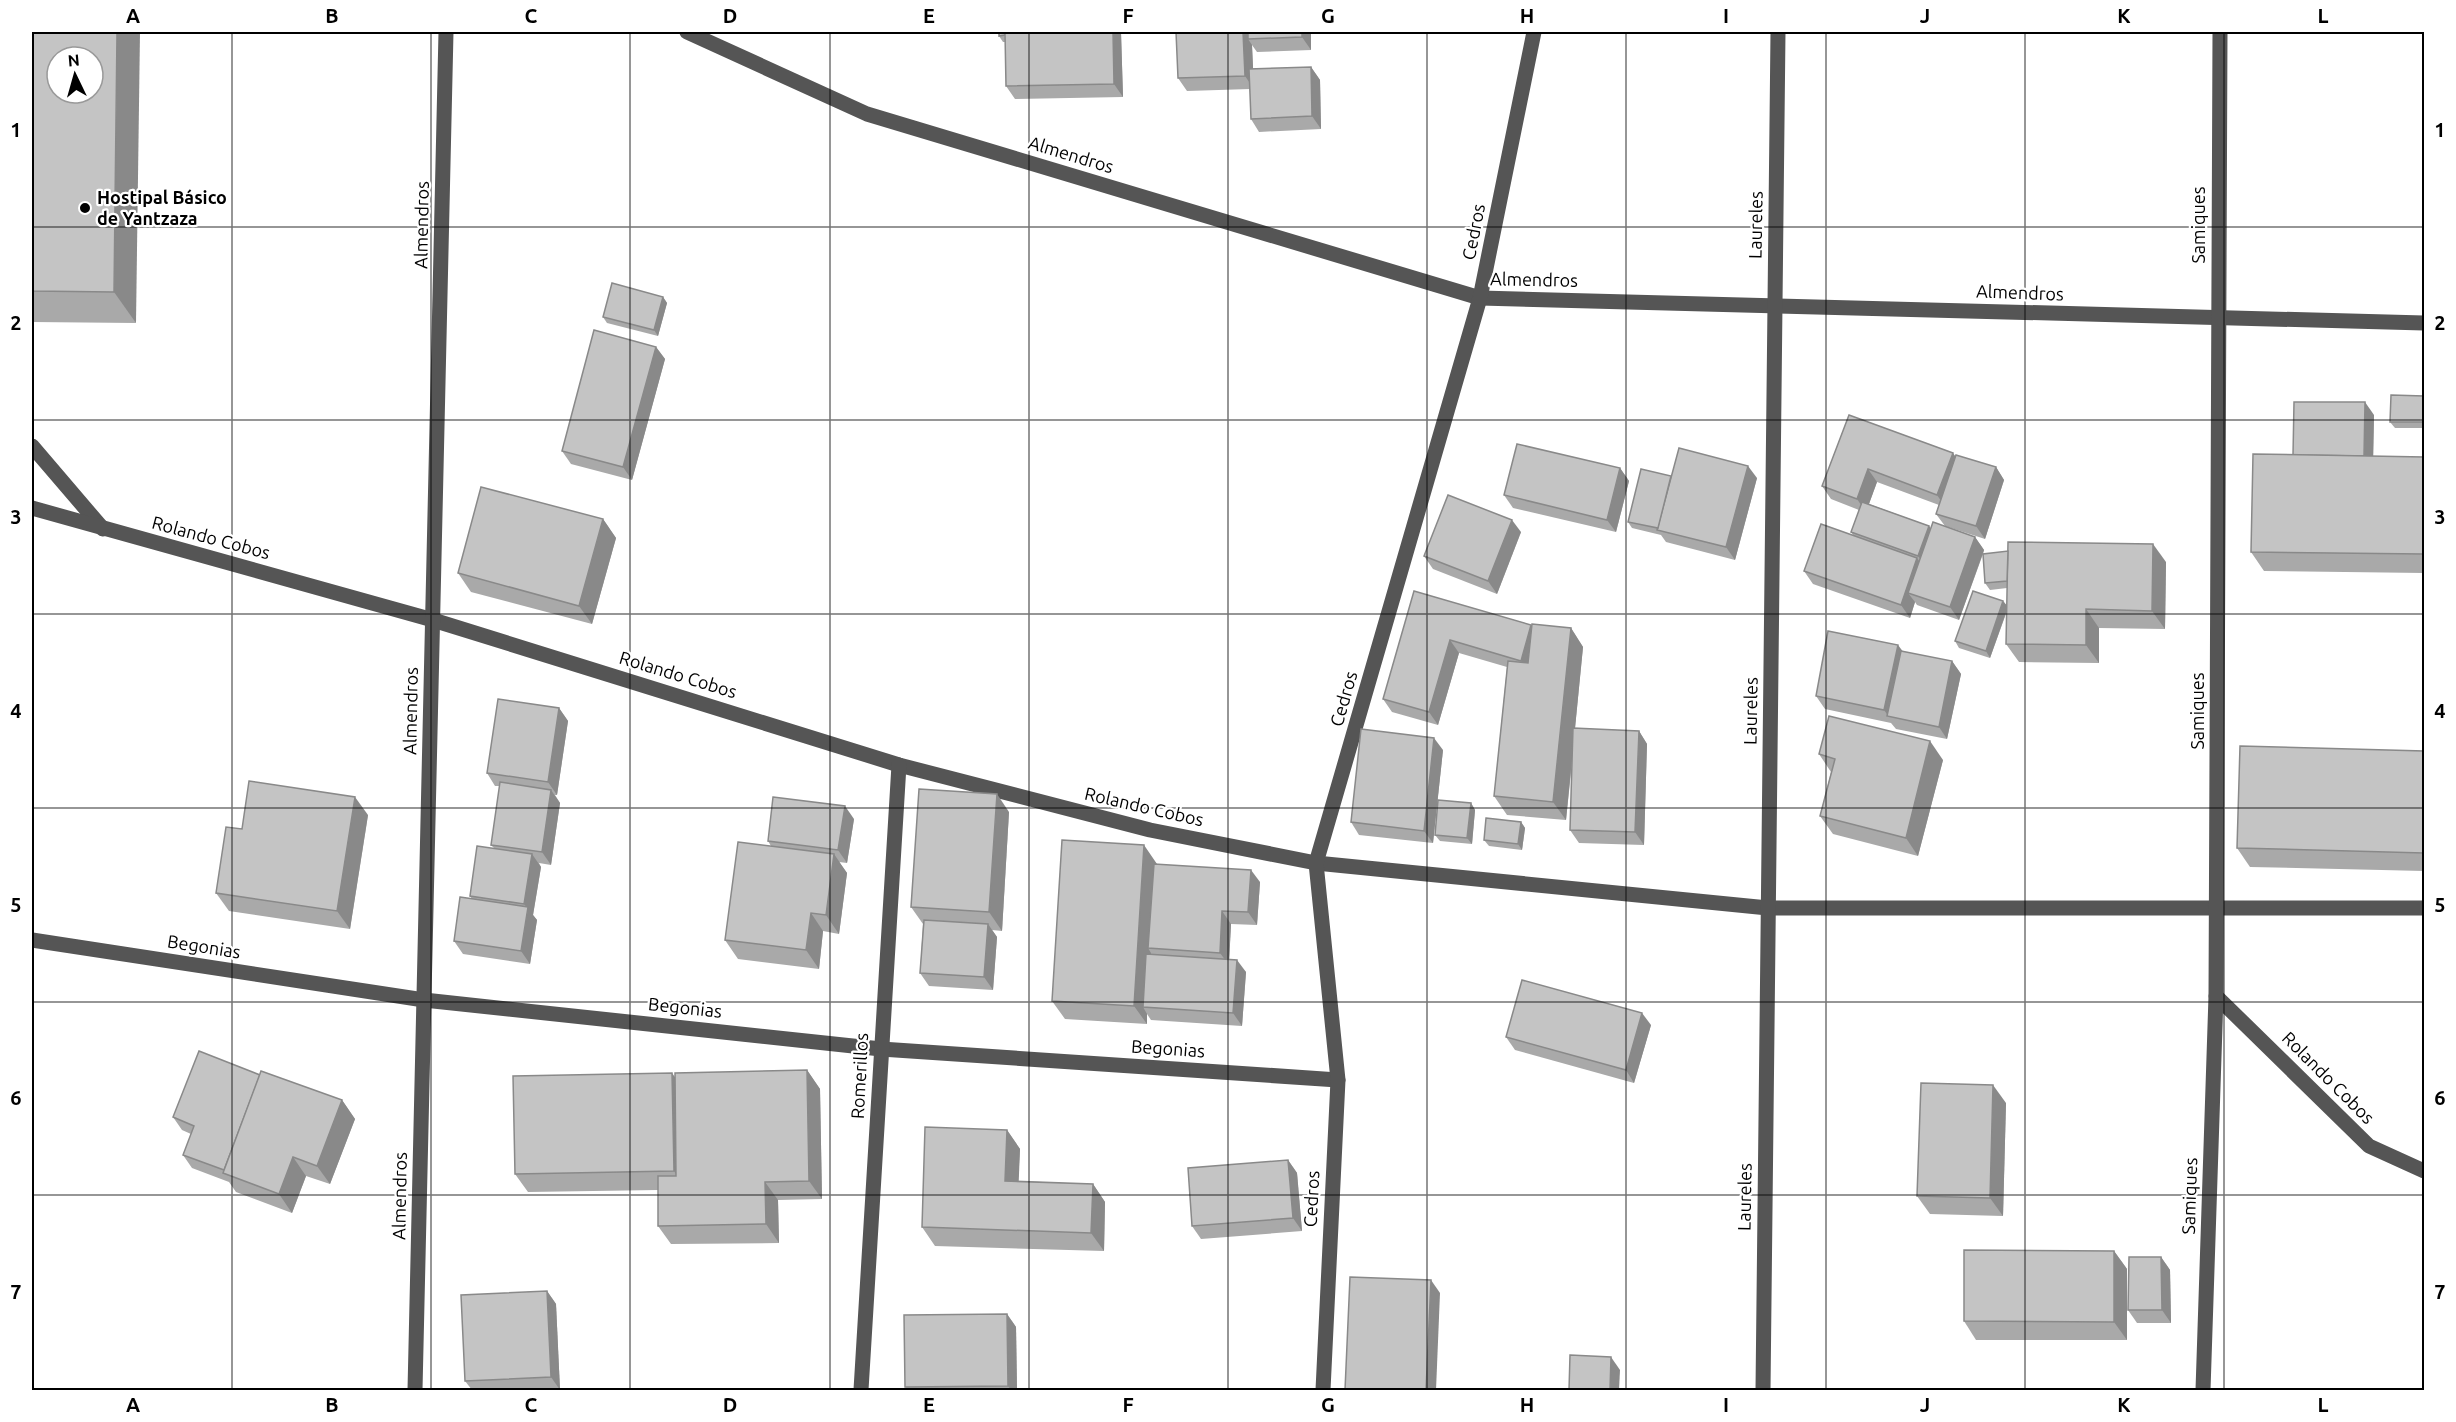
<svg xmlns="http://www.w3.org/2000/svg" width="2456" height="1422" font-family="Ubuntu,sans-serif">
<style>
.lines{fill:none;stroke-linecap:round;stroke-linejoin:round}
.minor{stroke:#555;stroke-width:15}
.wall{fill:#a9a9a9}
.shaded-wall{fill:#898989}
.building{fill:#c4c4c4;stroke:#898989;stroke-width:1.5;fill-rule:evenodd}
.grid{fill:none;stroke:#000;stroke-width:1.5;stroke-opacity:0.55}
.poi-dot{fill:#000;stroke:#fff;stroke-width:2}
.labels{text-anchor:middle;stroke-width:4.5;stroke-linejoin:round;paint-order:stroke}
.street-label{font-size:18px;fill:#000;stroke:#fff}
.poi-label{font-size:18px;font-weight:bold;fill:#000;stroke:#fff;text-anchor:start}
.neatline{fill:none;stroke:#000;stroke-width:2}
.grid-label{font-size:20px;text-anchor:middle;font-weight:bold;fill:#000}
</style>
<rect width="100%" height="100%" fill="#fff"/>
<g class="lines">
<g class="minor">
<polyline points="687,32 867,114 1480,298 2424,323"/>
<polyline points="32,446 103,529"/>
<polyline points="32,508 433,620 899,765 1150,830 1316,863 1768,908 2424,908"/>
<polyline points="32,940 424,1000 881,1049 1338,1080"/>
<polyline points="2216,996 2369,1146 2424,1171"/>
<polyline points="415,1390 446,32"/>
<polyline points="861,1390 899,765"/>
<polyline points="1323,1390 1338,1080 1316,863 1480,298 1534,32"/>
<polyline points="1763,1390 1778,32"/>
<polyline points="2203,1390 2216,996 2220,32"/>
</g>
</g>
<g class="wall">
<polygon points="32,32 136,323 32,322"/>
<polygon points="1047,32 1121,32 1123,97 1015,99 1006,86 1006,42 1003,42 999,36"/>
<polygon points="1176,32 1311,32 1311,50 1257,52 1252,45 1253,69 1311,67 1320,80 1321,129 1259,132 1251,119 1250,89 1187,91 1178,78"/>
<polygon points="663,297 667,303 658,336 607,323 603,317"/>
<polygon points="656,347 665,359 632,480 571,464 562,451"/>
<polygon points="2424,396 2424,428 2395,428 2390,422"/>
<polygon points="1849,415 1953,453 1955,457 1996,467 2004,480 1985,539 1945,526 1936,514 1939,505 1877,482 1869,504 1929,526 1931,529 1975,537 1984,550 1983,554 2166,562 2165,629 2099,628 2099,663 2019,662 2006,644 2007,611 1990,658 1959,648 1955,641 2003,601 2007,606 2007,588 1990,590 1985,583 1983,554 1959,620 1917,605 1915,602 1910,618 1813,584 1804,571 1853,535 1851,532 1859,510 1831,499 1822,486"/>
<polygon points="2374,415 2373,456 2424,457 2424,573 2264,571 2251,552"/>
<polygon points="1620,468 1629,481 1616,532 1513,508 1504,495"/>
<polygon points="1671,476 1757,478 1735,560 1666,542 1661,535 1632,528 1628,522"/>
<polygon points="603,519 616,538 592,624 471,592 458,573"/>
<polygon points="1521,532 1497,594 1433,569 1424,556"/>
<polygon points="1414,591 1531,625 1571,628 1583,647 1575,728 1639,731 1647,744 1644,845 1579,843 1570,830 1572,763 1566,820 1507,815 1494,796 1507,667 1459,653 1438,725 1392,712 1383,699"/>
<polygon points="1952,661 1961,674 1947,739 1896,729 1891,723 1825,709 1816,696"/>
<polygon points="559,708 568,721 557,795 555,795 560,803 551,865 539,863 541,867 533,915 537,920 530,964 463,954 454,941 472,899 470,896 494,848 491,845 500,786 495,786 487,773"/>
<polygon points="1443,750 1433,843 1359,835 1351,822"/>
<polygon points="2424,751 2424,871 2250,867 2237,848"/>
<polygon points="1819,754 1943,760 1918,856 1833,834 1820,816 1831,772"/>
<polygon points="1471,803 1475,810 1472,844 1440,841 1435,835"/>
<polygon points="1009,812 1002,931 992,930 997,937 993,990 929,986 920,973 923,924 911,907"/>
<polygon points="368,815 350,929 229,911 216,893 242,829"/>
<polygon points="854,819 847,863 839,862 847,873 839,934 823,931 819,969 738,959 725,940 771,846 768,841"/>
<polygon points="1521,822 1525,828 1522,850 1489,846 1484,840"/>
<polygon points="1157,864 1260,882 1257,925 1231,924 1229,959 1246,972 1242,1026 1151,1020 1147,1014 1147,1024 1065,1019 1052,1001"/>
<polygon points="1651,1025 1634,1083 1515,1050 1506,1037"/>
<polygon points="807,1070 820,1089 822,1199 778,1200 779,1243 671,1244 658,1226 658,1190 528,1192 515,1174 675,1077"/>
<polygon points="260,1075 342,1100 355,1119 330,1184 306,1176 292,1213 236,1192 229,1182 192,1168 183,1155 191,1134 182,1130 173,1117"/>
<polygon points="2006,1103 2003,1216 1930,1214 1917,1196"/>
<polygon points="1007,1130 1020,1149 1018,1181 1093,1184 1105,1202 1104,1251 935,1246 922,1227"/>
<polygon points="1288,1160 1297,1173 1302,1231 1201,1239 1192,1226"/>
<polygon points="2114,1251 2127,1269 2127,1340 1976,1340 1964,1321"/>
<polygon points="2161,1257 2170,1270 2171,1323 2137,1323 2128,1310"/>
<polygon points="547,1291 556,1304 560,1390 472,1390 465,1381"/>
<polygon points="1007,1314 1016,1327 1017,1390 907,1390 905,1387"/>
</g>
<g class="shaded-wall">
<polygon points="117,32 140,32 136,323 114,292"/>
<polygon points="1113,32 1121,32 1123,97 1114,84"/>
<polygon points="1243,32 1252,32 1248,39 1252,45 1254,89 1245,76"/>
<polygon points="1302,32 1311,32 1311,50 1302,37"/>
<polygon points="1311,67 1320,80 1321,129 1312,116"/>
<polygon points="663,297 667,303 658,336 654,330"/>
<polygon points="656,347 665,359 632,480 623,467"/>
<polygon points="2365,402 2374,415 2373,468 2364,456"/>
<polygon points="1953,453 1962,466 1946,508 1937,495"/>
<polygon points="1748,466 1757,478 1735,560 1726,547"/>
<polygon points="1996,467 2004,480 1985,539 1976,526"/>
<polygon points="1620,468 1629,481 1616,532 1607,520"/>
<polygon points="1868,469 1877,482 1866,512 1857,499"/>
<polygon points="603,519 616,538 592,624 579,606"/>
<polygon points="1512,520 1521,532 1497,594 1488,581"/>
<polygon points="1929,526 1938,538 1927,568 1918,556"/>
<polygon points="1975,537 1984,550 1959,620 1950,607"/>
<polygon points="2153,544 2166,562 2165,629 2152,611"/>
<polygon points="1917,558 1926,571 1908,593 1915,602 1910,618 1901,605"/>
<polygon points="2003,601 2008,607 1990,658 1986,651"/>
<polygon points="2086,609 2099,628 2099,663 2086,645"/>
<polygon points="1531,625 1540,638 1530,673 1521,661"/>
<polygon points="1571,628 1583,647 1566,820 1553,802"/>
<polygon points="1450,640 1459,653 1438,725 1429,712"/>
<polygon points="1898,645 1907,657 1889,717 1884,710"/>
<polygon points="1952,661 1961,674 1947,739 1939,727"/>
<polygon points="559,708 568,721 557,795 548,782"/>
<polygon points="1639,731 1647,744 1644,845 1635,832"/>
<polygon points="1434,738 1443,750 1433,843 1424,831"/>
<polygon points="1930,741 1943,760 1918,856 1906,838"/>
<polygon points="551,790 560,803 551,865 542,852"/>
<polygon points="997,794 1009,812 1002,931 989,912"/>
<polygon points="355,797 368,815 350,929 337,911"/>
<polygon points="1471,803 1475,810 1472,844 1467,838"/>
<polygon points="845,806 854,819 847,863 838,850"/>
<polygon points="1521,822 1525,828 1522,850 1518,844"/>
<polygon points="1144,845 1157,864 1148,948 1151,953 1148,1008 1143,1007 1147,1014 1147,1024 1134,1006"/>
<polygon points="532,854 541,867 533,915 537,920 530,964 521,951 528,909 524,904"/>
<polygon points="834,854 847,873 839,934 826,915"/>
<polygon points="1251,870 1260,882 1257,925 1248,912"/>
<polygon points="1222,911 1231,924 1229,965 1220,953"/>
<polygon points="811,913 823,931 819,969 806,950"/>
<polygon points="988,924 997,937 993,990 984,977"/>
<polygon points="1237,960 1246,972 1242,1026 1233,1013"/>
<polygon points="1642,1013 1651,1025 1634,1083 1626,1070"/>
<polygon points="807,1070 820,1089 822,1199 809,1181"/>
<polygon points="672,1073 685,1091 687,1190 674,1171"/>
<polygon points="1993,1085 2006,1103 2003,1216 1990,1198"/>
<polygon points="342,1100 355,1119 330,1184 317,1166"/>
<polygon points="1007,1130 1020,1149 1018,1199 1005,1181"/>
<polygon points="293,1157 306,1176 292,1213 279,1194"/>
<polygon points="1288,1160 1297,1173 1302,1231 1293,1218"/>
<polygon points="765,1182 778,1200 779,1243 766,1224"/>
<polygon points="1093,1184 1105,1202 1104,1251 1091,1233"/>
<polygon points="2114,1251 2127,1269 2127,1340 2114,1322"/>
<polygon points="2161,1257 2170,1270 2171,1323 2162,1310"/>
<polygon points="1431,1280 1440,1293 1436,1390 1426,1390"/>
<polygon points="547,1291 556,1304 560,1390 551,1377"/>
<polygon points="1007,1314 1016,1327 1017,1390 1011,1390 1008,1386"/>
<polygon points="1611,1357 1620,1370 1619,1390 1610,1390"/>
</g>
<g class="building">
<path d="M 32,32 L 117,32 L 114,292 L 32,291 ZM 57,57 L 93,57 L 93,93 L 57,93 Z"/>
<polygon points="999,32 1028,32 1005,33 1005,35 999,36"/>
<polygon points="1047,32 1113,32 1114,84 1006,86 1005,33"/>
<polygon points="1176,32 1243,32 1245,76 1178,78"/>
<polygon points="1248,32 1302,32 1302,37 1248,39"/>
<polygon points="1311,67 1312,116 1251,119 1249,69"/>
<polygon points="612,283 663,297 654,330 603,317"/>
<polygon points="594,330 656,347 623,467 562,451"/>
<polygon points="2391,395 2424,396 2424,422 2390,422"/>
<polygon points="2294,402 2365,402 2364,456 2293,455"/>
<polygon points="1849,415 1953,453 1937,495 1868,469 1857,499 1822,486"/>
<polygon points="1517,444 1620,468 1607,520 1504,495"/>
<polygon points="1679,448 1748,466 1726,547 1657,530"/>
<polygon points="2253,454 2424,457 2424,554 2251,552"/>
<polygon points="1956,455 1996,467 1976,526 1936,514"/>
<polygon points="1641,469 1671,476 1658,528 1628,522"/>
<polygon points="481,487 603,519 579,606 458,573"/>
<polygon points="1448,495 1512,520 1488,581 1424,556"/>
<polygon points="1862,502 1929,526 1918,556 1851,532"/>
<polygon points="1933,522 1975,537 1950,607 1908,593"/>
<polygon points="1821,524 1917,558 1901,605 1804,571"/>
<polygon points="2008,542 2153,544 2152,611 2086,609 2086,645 2006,644"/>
<polygon points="2008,551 2007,581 1985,583 1983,554"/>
<polygon points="1414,591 1531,625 1521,661 1450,640 1429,712 1383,699"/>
<polygon points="1973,591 2003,601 1986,651 1955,641"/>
<polygon points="1532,624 1571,628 1553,802 1494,796 1508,661 1528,663"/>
<polygon points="1828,631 1898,645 1884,710 1816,696"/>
<polygon points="1901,651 1952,661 1939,727 1887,716"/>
<polygon points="498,699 559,708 548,782 487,773"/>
<polygon points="1829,716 1930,741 1906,838 1820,816 1835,759 1819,754"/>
<polygon points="1573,728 1639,731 1635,832 1570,830"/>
<polygon points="1361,729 1434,738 1424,831 1351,822"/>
<polygon points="2240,746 2424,751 2424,853 2237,848"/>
<polygon points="249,781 355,797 337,911 216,893 226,827 242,829"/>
<polygon points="500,782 551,790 542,852 491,845"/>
<polygon points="919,789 997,794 989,912 911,907"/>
<polygon points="773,797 845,806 838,850 768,841"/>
<polygon points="1438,800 1471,803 1467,838 1435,835"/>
<polygon points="1486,818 1521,822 1518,844 1484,840"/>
<polygon points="1062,840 1144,845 1134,1006 1052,1001"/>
<polygon points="738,842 834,854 826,915 811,913 806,950 725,940"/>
<polygon points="477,846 532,854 524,904 470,896"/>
<polygon points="1154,864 1251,870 1248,912 1222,911 1220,953 1148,948"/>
<polygon points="460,897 528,907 521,951 454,941"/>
<polygon points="924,920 988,924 984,977 920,973"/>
<polygon points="1146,954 1237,960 1233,1013 1143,1007"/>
<polygon points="1522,980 1642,1013 1626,1070 1506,1037"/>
<polygon points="199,1051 260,1075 224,1170 183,1155 194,1126 173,1117"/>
<polygon points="807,1070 809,1181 765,1182 766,1224 658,1226 658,1176 676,1176 675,1073"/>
<polygon points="261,1071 342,1100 317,1166 293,1157 279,1194 223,1173"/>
<polygon points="672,1073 674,1171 515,1174 513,1076"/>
<polygon points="1921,1083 1993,1085 1990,1198 1917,1196"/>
<polygon points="925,1127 1007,1130 1005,1181 1093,1184 1091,1233 922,1227"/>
<polygon points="1288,1160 1293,1218 1192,1226 1188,1168"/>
<polygon points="1964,1250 2114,1251 2114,1322 1964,1321"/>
<polygon points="2129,1257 2161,1257 2162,1310 2128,1310"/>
<polygon points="1350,1277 1431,1280 1426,1390 1345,1390"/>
<polygon points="547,1291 551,1377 465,1381 461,1295"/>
<polygon points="1007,1314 1008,1386 905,1387 904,1315"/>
<polygon points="1570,1355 1611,1357 1610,1390 1569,1390"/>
</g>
<path class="grid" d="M 232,32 L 232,1390M 431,32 L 431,1390M 630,32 L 630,1390M 830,32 L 830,1390M 1029,32 L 1029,1390M 1228,32 L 1228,1390M 1427,32 L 1427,1390M 1626,32 L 1626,1390M 1826,32 L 1826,1390M 2025,32 L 2025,1390M 2224,32 L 2224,1390M 32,227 L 2424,227M 32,420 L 2424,420M 32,614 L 2424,614M 32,808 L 2424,808M 32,1002 L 2424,1002M 32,1195 L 2424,1195"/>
<circle class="poi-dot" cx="85" cy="208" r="6"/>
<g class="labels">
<g class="street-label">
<text transform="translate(1071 155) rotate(17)" y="6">Almendros</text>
<text transform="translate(422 225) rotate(-89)" y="6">Almendros</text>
<text transform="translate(1756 225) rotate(-89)" y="6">Laureles</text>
<text transform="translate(2199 225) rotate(-90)" y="6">Samiques</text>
<text transform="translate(1474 232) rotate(-79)" y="6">Cedros</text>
<text transform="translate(1534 280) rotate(1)" y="6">Almendros</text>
<text transform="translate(2020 293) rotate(2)" y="6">Almendros</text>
<text transform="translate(211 538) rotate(15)" y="6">Rolando Cobos</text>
<text transform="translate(678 675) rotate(17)" y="6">Rolando Cobos</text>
<text transform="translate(1344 699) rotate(-74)" y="6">Cedros</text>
<text transform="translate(411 711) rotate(-89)" y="6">Almendros</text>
<text transform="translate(1751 711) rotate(-89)" y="6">Laureles</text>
<text transform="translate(2198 711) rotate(-90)" y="6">Samiques</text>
<text transform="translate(1144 807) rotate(13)" y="6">Rolando Cobos</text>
<text transform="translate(204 947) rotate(9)" y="6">Begonias</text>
<text transform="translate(685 1008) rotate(6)" y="6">Begonias</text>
<text transform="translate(1168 1049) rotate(4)" y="6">Begonias</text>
<text transform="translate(860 1076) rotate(-87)" y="6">Romerillos</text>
<text transform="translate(2328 1078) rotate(45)" y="6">Rolando Cobos</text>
<text transform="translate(400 1196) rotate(-89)" y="6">Almendros</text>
<text transform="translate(2190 1196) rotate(-88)" y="6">Samiques</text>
<text transform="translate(1745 1197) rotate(-89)" y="6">Laureles</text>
<text transform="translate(1312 1199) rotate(-87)" y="6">Cedros</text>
</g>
<g class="poi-label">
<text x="97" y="204">Hostipal Básico<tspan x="97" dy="21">de Yantzaza</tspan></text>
</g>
</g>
<rect width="2456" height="1422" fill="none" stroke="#ffffff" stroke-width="66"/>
<g transform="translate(75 75) rotate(355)"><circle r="28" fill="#ffffff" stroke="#999999" stroke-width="1.5"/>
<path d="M0-4.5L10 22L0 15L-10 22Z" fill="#000000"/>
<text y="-9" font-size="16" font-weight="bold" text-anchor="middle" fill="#000000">N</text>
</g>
<rect x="33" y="33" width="2390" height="1356" class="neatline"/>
<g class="grid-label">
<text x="133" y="23">A</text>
<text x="332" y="23">B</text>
<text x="531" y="23">C</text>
<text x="730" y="23">D</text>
<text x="929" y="23">E</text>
<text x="1128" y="23">F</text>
<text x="1328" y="23">G</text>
<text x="1527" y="23">H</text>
<text x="1726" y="23">I</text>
<text x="1925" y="23">J</text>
<text x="2124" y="23">K</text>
<text x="2323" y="23">L</text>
<text x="16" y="137">1</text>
<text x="2440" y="137">1</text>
<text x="16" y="330">2</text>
<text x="2440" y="330">2</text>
<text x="16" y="524">3</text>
<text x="2440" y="524">3</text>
<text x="16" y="718">4</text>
<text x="2440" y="718">4</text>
<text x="16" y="912">5</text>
<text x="2440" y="912">5</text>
<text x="16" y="1105">6</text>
<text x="2440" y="1105">6</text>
<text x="16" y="1299">7</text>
<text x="2440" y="1299">7</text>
<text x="133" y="1412">A</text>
<text x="332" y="1412">B</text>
<text x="531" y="1412">C</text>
<text x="730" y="1412">D</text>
<text x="929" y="1412">E</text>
<text x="1128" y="1412">F</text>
<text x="1328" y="1412">G</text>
<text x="1527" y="1412">H</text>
<text x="1726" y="1412">I</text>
<text x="1925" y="1412">J</text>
<text x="2124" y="1412">K</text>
<text x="2323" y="1412">L</text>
</g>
</svg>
